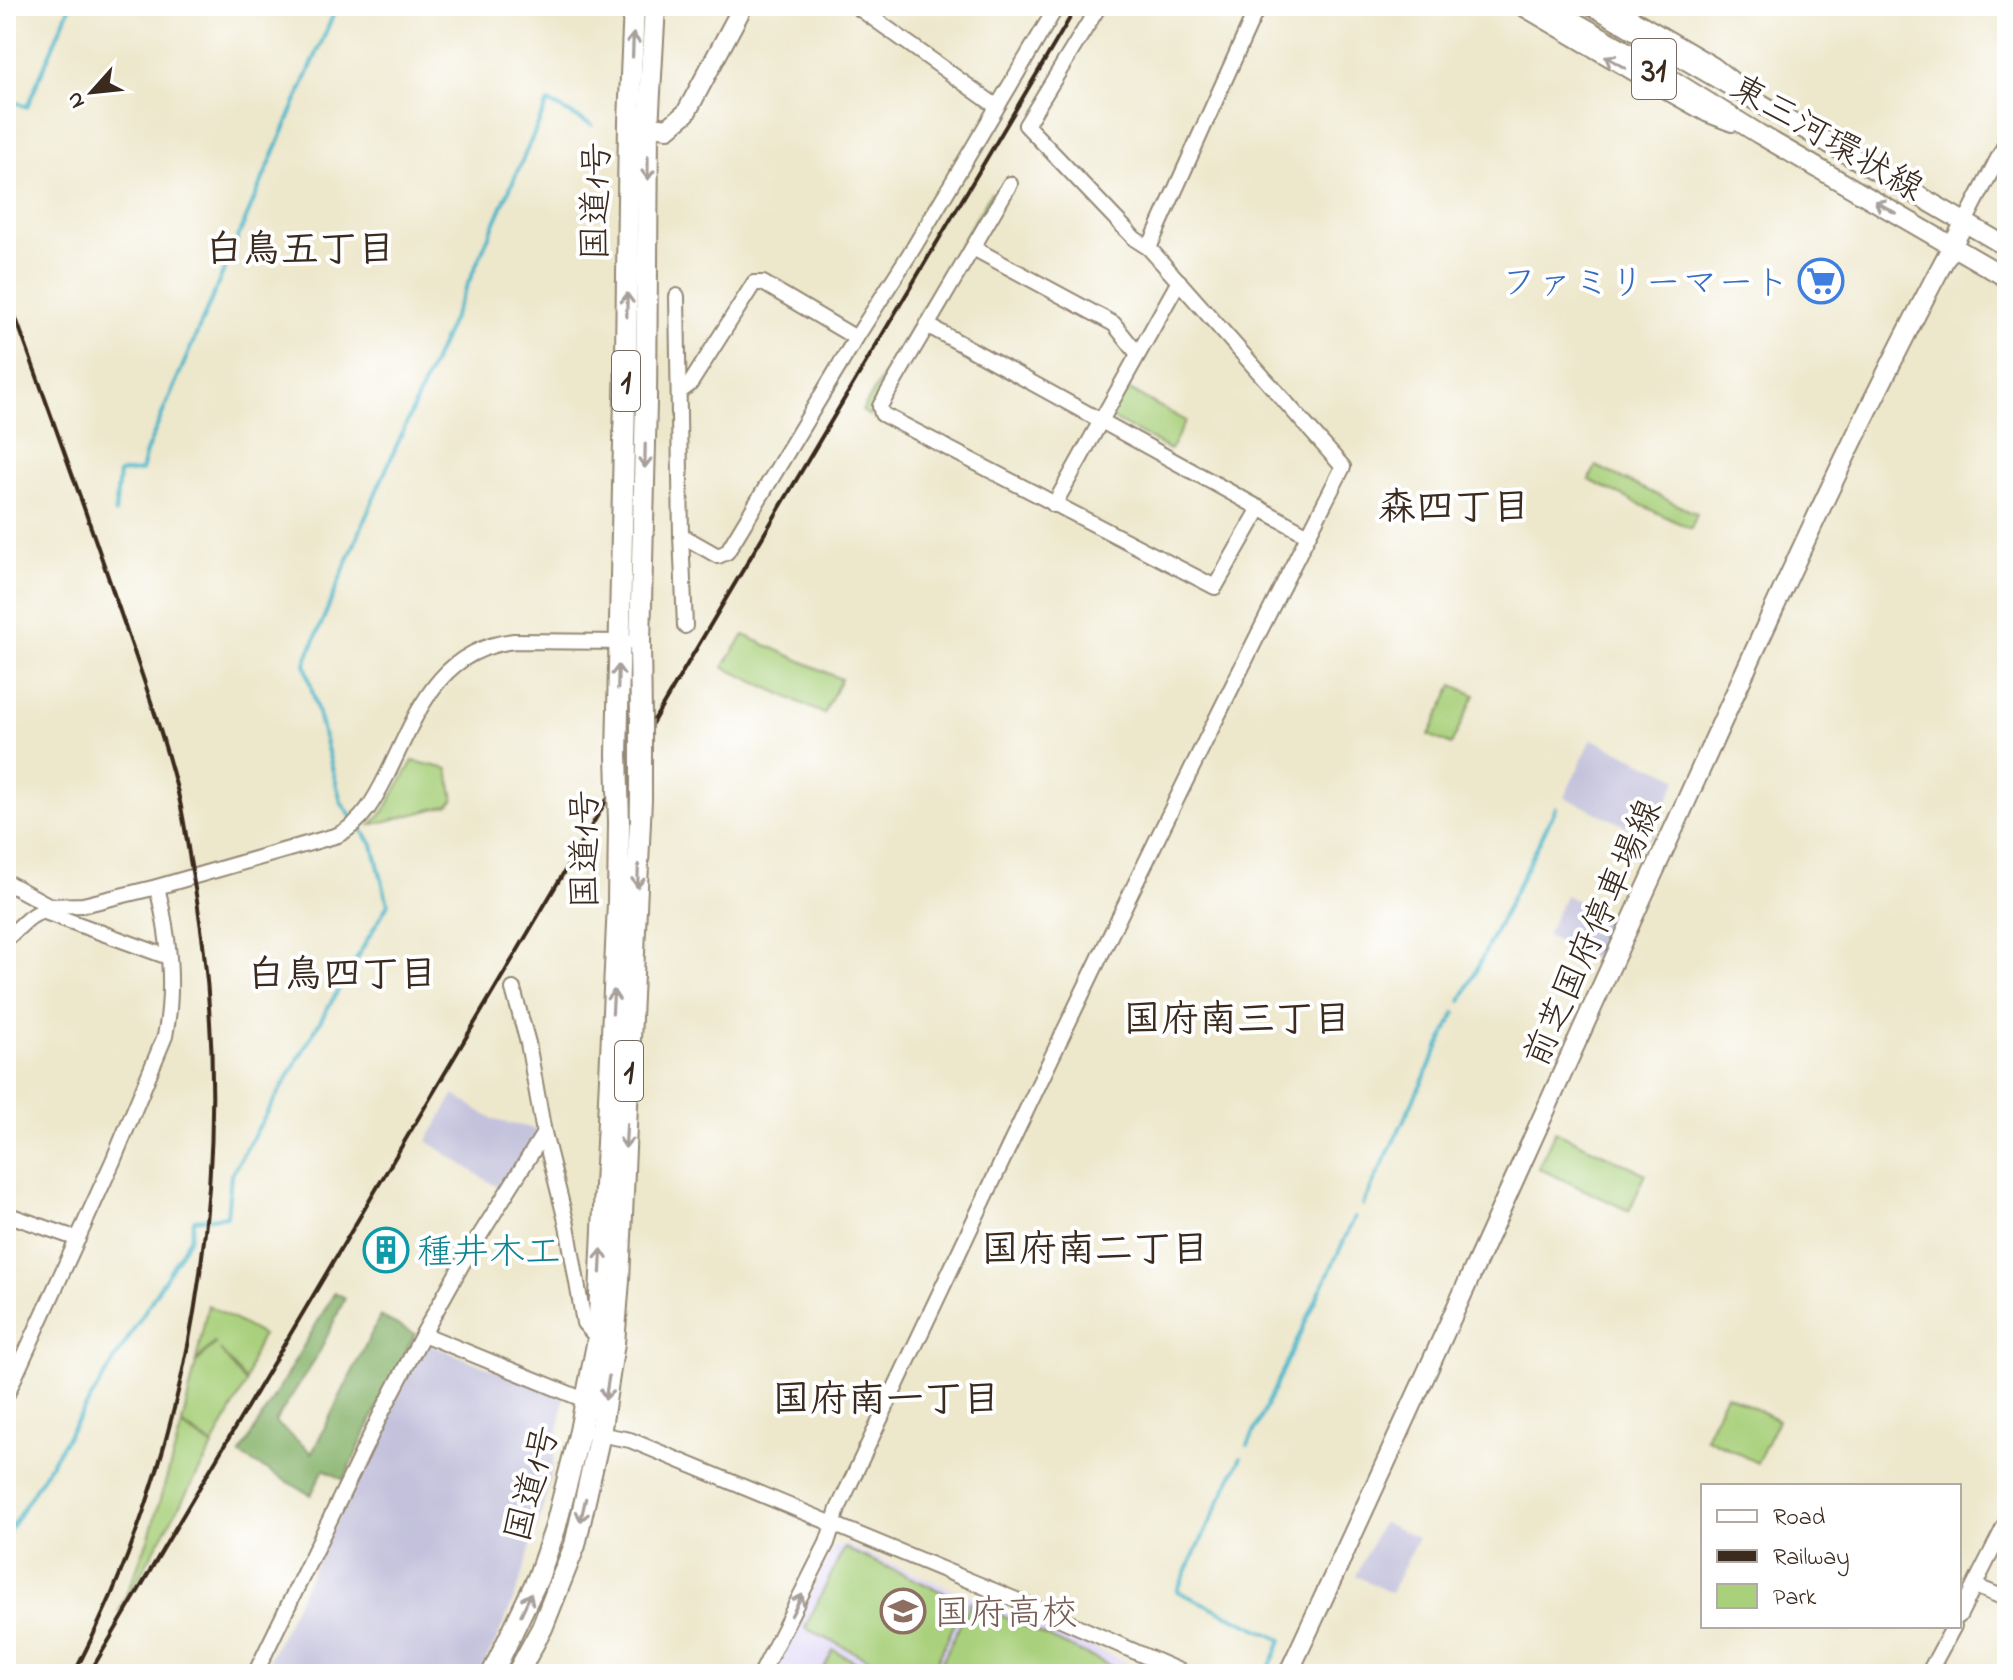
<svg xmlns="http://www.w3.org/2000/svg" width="2013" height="1680" font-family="'Indie Flower','Klee One',sans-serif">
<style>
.built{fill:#dfd5f5}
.industrial{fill:#c3c1db}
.green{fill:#a9d07b;stroke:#727d4c;stroke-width:2}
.forest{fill:#86b26b;stroke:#606e44;stroke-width:2}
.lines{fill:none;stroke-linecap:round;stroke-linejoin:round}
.stream{stroke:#4bb6c8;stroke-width:4}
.minor-casing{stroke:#948874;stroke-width:18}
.major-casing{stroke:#948874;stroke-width:22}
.highway-casing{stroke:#948874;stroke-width:24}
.minor{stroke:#fff;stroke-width:14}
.major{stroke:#fff;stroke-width:18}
.highway{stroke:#fff;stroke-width:20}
.rail{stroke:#3b2a1e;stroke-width:4}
.highway-bridge-casing{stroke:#948874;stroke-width:24;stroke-linecap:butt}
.highway-bridge{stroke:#fff;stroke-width:20}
.oneway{stroke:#a79f9a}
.labels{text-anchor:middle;stroke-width:8;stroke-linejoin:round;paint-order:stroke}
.shield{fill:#fff;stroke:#766a62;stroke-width:2}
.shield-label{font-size:34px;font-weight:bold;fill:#3b2a1e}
.street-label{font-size:36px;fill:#3b2a1e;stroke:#fff}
.shop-label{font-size:36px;fill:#366cbe;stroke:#fff;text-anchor:end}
.culture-label{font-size:36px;fill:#0d838f;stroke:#fff;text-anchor:start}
.education-label{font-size:36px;fill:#785e54;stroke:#fff;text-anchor:start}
.neighbourhood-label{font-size:38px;font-weight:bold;fill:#3b2a1e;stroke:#fff}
</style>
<rect width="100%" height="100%" fill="#fff"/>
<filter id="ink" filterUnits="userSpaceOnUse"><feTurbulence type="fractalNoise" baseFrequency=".0125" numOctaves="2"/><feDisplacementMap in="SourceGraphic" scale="16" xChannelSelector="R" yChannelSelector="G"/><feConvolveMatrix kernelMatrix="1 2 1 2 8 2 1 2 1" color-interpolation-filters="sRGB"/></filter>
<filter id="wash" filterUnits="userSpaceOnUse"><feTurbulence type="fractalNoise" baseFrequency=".006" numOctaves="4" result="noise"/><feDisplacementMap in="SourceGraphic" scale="32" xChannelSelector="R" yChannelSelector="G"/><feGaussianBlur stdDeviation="1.8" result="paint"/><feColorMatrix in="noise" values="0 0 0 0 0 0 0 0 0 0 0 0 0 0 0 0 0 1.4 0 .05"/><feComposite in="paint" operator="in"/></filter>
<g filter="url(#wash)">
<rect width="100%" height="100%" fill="#ede7cb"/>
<polygon class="built" points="844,1544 1155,1674 770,1674 833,1548"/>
<g class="industrial">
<polygon points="1592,739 1678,778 1651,838 1564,797"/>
<polygon points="1565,895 1615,919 1596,959 1546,936"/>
<polygon points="454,1095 494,1120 537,1129 538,1135 503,1191 427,1141"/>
<polygon points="423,1342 564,1398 553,1464 542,1510 517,1591 496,1641 478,1674 262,1674"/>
<polygon points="1382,1522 1418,1538 1391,1593 1356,1576"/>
</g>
<g class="green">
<polygon points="991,193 999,198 870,416 862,411"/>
<polygon points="1124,387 1186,421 1170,450 1108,416"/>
<polygon points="1596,466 1697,514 1691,529 1589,480"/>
<polygon points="744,635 841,679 824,714 723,667"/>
<polygon points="1453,685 1475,695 1451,745 1429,735"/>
<polygon points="413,761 448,769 454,800 449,805 371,825 384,811"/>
<polygon points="1555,1131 1646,1174 1629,1211 1538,1168"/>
<polygon points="208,1305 262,1335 252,1358 246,1381 220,1350 246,1384 213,1445 182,1424 196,1363 215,1344 214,1343 196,1361"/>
<polygon points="1726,1394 1778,1420 1757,1463 1705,1437"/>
<polygon points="182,1426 213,1447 119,1612 148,1540"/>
<polygon points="844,1548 965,1602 931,1674 898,1674 805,1628"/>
<polygon points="971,1602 972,1602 1128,1674 936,1674"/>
<polygon points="833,1650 879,1674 821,1674"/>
</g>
<polygon class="forest" points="335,1292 345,1298 319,1353 275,1422 312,1453 380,1316 415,1334 384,1392 344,1480 324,1469 311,1495 240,1455"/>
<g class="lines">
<g class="stream">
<polyline points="6,98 27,107 70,6"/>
<polyline points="115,513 119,473 141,471 146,452 337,6"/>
<polyline points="353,819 341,802 305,663 377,490 548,102 592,125"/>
<polyline points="1461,1001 1556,808"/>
<polyline points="1363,1205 1455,1013"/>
<polyline points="1248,1445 1355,1217"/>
<polyline points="1241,1457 1177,1591 1282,1640 1266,1674"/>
<polyline points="6,1536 190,1238 194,1220 227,1216 231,1175 388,904 373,845 358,826"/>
</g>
</g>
</g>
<g filter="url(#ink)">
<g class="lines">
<g class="minor-casing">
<g id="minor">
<polyline points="856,6 996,106"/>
<polyline points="1519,6 1654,85 1706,114 1732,124"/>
<polyline points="1613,6 1714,65 1732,79"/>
<polyline points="1010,184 880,406 882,414 1215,587 1260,508"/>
<polyline points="1965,222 2007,141"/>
<polyline points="973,248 1114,324 1137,353"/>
<polyline points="1149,248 1258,6"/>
<polyline points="677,296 681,535 685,626"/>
<polyline points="927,325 1308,535"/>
<polyline points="679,392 690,384 754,283 763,283 856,338"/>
<polyline points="1054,505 1179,281"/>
<polyline points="681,535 718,556 727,552 856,338 914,247 1057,6"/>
<path d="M 6,882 L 50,906 L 83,905 L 157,887 L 338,835 C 363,822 375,799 387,775 C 417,714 437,650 514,641 L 626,642"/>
<polyline points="42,911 168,957"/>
<polyline points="6,939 29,918 50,906"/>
<polyline points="513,989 528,1043 544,1133 567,1225 584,1323 598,1339"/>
<polyline points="6,1214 78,1239"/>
<polyline points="423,1334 587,1401"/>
<path d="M 6,1396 L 113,1161 L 165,1036 C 175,988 169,935 157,887"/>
<polyline points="593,1433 630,1440 1038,1609 1186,1674"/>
<polyline points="1975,1586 2007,1599"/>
<polyline points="1959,1616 2007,1521"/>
<polyline points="255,1674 382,1412 423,1334 462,1264 544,1133"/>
<path d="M 761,1674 L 827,1543 L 838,1509 C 1002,1160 1167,810 1343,467 L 1149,248 L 1135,239 L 1026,125 L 1099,6"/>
<polyline points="1928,1674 1954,1626"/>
</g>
</g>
<g class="major-casing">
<g id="major">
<polyline points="1547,6 1619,47 1759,134 2007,278"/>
<polyline points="1593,6 2007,247"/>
<polyline points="636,124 668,128 686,113 743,6"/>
<path d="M 1288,1674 C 1421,1390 1548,1102 1679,817 C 1770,616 1860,415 1965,222"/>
</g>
</g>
<g class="highway-casing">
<g id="highway">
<polyline points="641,720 640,643 646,402 648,127 655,6"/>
<polyline points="617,755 626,354 629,122 634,6"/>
<polyline points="492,1674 538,1578 555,1529 580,1431 598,1339 618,903 619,823"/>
<polyline points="517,1674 542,1628 575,1545 600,1434 614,1343 619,1280 641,799"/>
</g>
</g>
<use href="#minor" class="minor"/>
<use href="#major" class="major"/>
<use href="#highway" class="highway"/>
<g class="rail">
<path d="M 6,291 C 43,393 80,494 115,597 C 137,660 160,724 177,789 C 183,812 186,836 190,860 C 242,1133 202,1427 74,1674"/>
<polyline points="89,1674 1077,6"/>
</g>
<g class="highway-bridge-casing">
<g id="highway-bridge">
<polyline points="617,755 619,823"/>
<polyline points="641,799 641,720"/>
</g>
</g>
<use href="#highway-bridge" class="highway-bridge"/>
</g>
<defs><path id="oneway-shaft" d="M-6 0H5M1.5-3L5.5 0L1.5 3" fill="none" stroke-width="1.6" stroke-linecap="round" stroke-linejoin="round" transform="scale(2)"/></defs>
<g class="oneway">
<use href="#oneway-shaft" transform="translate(633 45) rotate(-88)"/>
<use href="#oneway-shaft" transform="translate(1615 62) rotate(-149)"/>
<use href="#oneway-shaft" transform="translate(648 168) rotate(90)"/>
<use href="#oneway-shaft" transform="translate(1885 207) rotate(-150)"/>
<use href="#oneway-shaft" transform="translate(627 305) rotate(-89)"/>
<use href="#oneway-shaft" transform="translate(645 456) rotate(91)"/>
<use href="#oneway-shaft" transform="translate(618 677) rotate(-89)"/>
<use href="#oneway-shaft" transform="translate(638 876) rotate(92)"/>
<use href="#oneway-shaft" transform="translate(613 1002) rotate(-87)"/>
<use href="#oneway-shaft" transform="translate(626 1136) rotate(93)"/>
<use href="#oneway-shaft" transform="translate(601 1261) rotate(-87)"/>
<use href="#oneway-shaft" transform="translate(607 1388) rotate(99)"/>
<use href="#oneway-shaft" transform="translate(583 1510) rotate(103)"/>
<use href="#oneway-shaft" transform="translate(526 1604) rotate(-65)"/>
<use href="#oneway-shaft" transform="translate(797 1605) rotate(-62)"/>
</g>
</g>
<defs>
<g id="supermarket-ring" transform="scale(2.3)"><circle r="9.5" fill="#fff" stroke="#3f7fe0" stroke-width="1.5"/><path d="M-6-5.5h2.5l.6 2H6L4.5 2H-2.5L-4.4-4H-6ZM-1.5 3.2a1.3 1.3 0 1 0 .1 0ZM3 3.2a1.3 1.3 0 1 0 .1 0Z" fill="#3f7fe0"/></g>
<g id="building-ring" transform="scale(2.3)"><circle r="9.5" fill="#fff" stroke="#0f9aa8" stroke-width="1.5"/><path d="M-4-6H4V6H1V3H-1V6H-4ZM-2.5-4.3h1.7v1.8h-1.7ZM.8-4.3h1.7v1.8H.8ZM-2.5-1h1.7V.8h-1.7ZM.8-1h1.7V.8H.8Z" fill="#0f9aa8"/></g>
<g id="school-ring" transform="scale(2.3)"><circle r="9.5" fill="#fff" stroke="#8d6e63" stroke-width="1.5"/><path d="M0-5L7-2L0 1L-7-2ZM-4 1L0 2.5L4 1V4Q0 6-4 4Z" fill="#8d6e63"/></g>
</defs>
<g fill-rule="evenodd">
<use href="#supermarket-ring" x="1821" y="281"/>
<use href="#building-ring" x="386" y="1250"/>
<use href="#school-ring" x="903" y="1611"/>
</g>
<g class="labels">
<g class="shield">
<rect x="1632" y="39" width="44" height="60" rx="6"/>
<rect x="612" y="351" width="28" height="60" rx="6"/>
<rect x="615" y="1041" width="28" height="60" rx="6"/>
</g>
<g class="shield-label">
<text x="1654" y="81">31</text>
<text x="626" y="393">1</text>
<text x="629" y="1083">1</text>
</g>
<g class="street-label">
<text transform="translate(1828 136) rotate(30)" y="13">東三河環状線</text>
<text transform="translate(594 201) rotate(-89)" y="13">国道1号</text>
<text transform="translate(583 849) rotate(-90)" y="13">国道1号</text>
<text transform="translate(1591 932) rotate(-66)" y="13">前芝国府停車場線</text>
<text transform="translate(530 1483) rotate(-75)" y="13">国道1号</text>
</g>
<g class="shop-label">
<text x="1790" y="294">ファミリーマート</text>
</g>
<g class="culture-label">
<text x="417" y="1263">種井木工</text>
</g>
<g class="education-label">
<text x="934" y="1624">国府高校</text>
</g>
<g class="neighbourhood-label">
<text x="300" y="261">白鳥五丁目</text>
<text x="1454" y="519">森四丁目</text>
<text x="342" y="986">白鳥四丁目</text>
<text x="1237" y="1031">国府南三丁目</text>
<text x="1095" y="1261">国府南二丁目</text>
<text x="886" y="1411">国府南一丁目</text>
</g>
</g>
<rect width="2013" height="1680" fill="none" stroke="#fff" stroke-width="32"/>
<rect x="1701" y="1484" width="260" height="144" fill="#ffffff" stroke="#b1aaa5" stroke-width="2"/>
<rect x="1717" y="1510" width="40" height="12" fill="#ffffff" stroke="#b1aaa5" stroke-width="2"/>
<text x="1773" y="1524" font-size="24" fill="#3b2a1e">Road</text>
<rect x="1717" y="1550" width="40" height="12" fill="#3b2a1e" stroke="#b1aaa5" stroke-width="2"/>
<text x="1773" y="1564" font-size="24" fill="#3b2a1e">Railway</text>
<rect x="1717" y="1584" width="40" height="24" fill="#a9d07b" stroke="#b1aaa5" stroke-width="2"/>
<text x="1773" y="1604" font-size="24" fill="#3b2a1e">Park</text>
<g transform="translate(92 92) rotate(243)" stroke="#ffffff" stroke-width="6" paint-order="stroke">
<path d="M0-6L14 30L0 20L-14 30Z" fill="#3b2a1e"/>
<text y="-12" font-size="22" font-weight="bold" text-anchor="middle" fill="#3b2a1e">N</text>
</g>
</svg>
